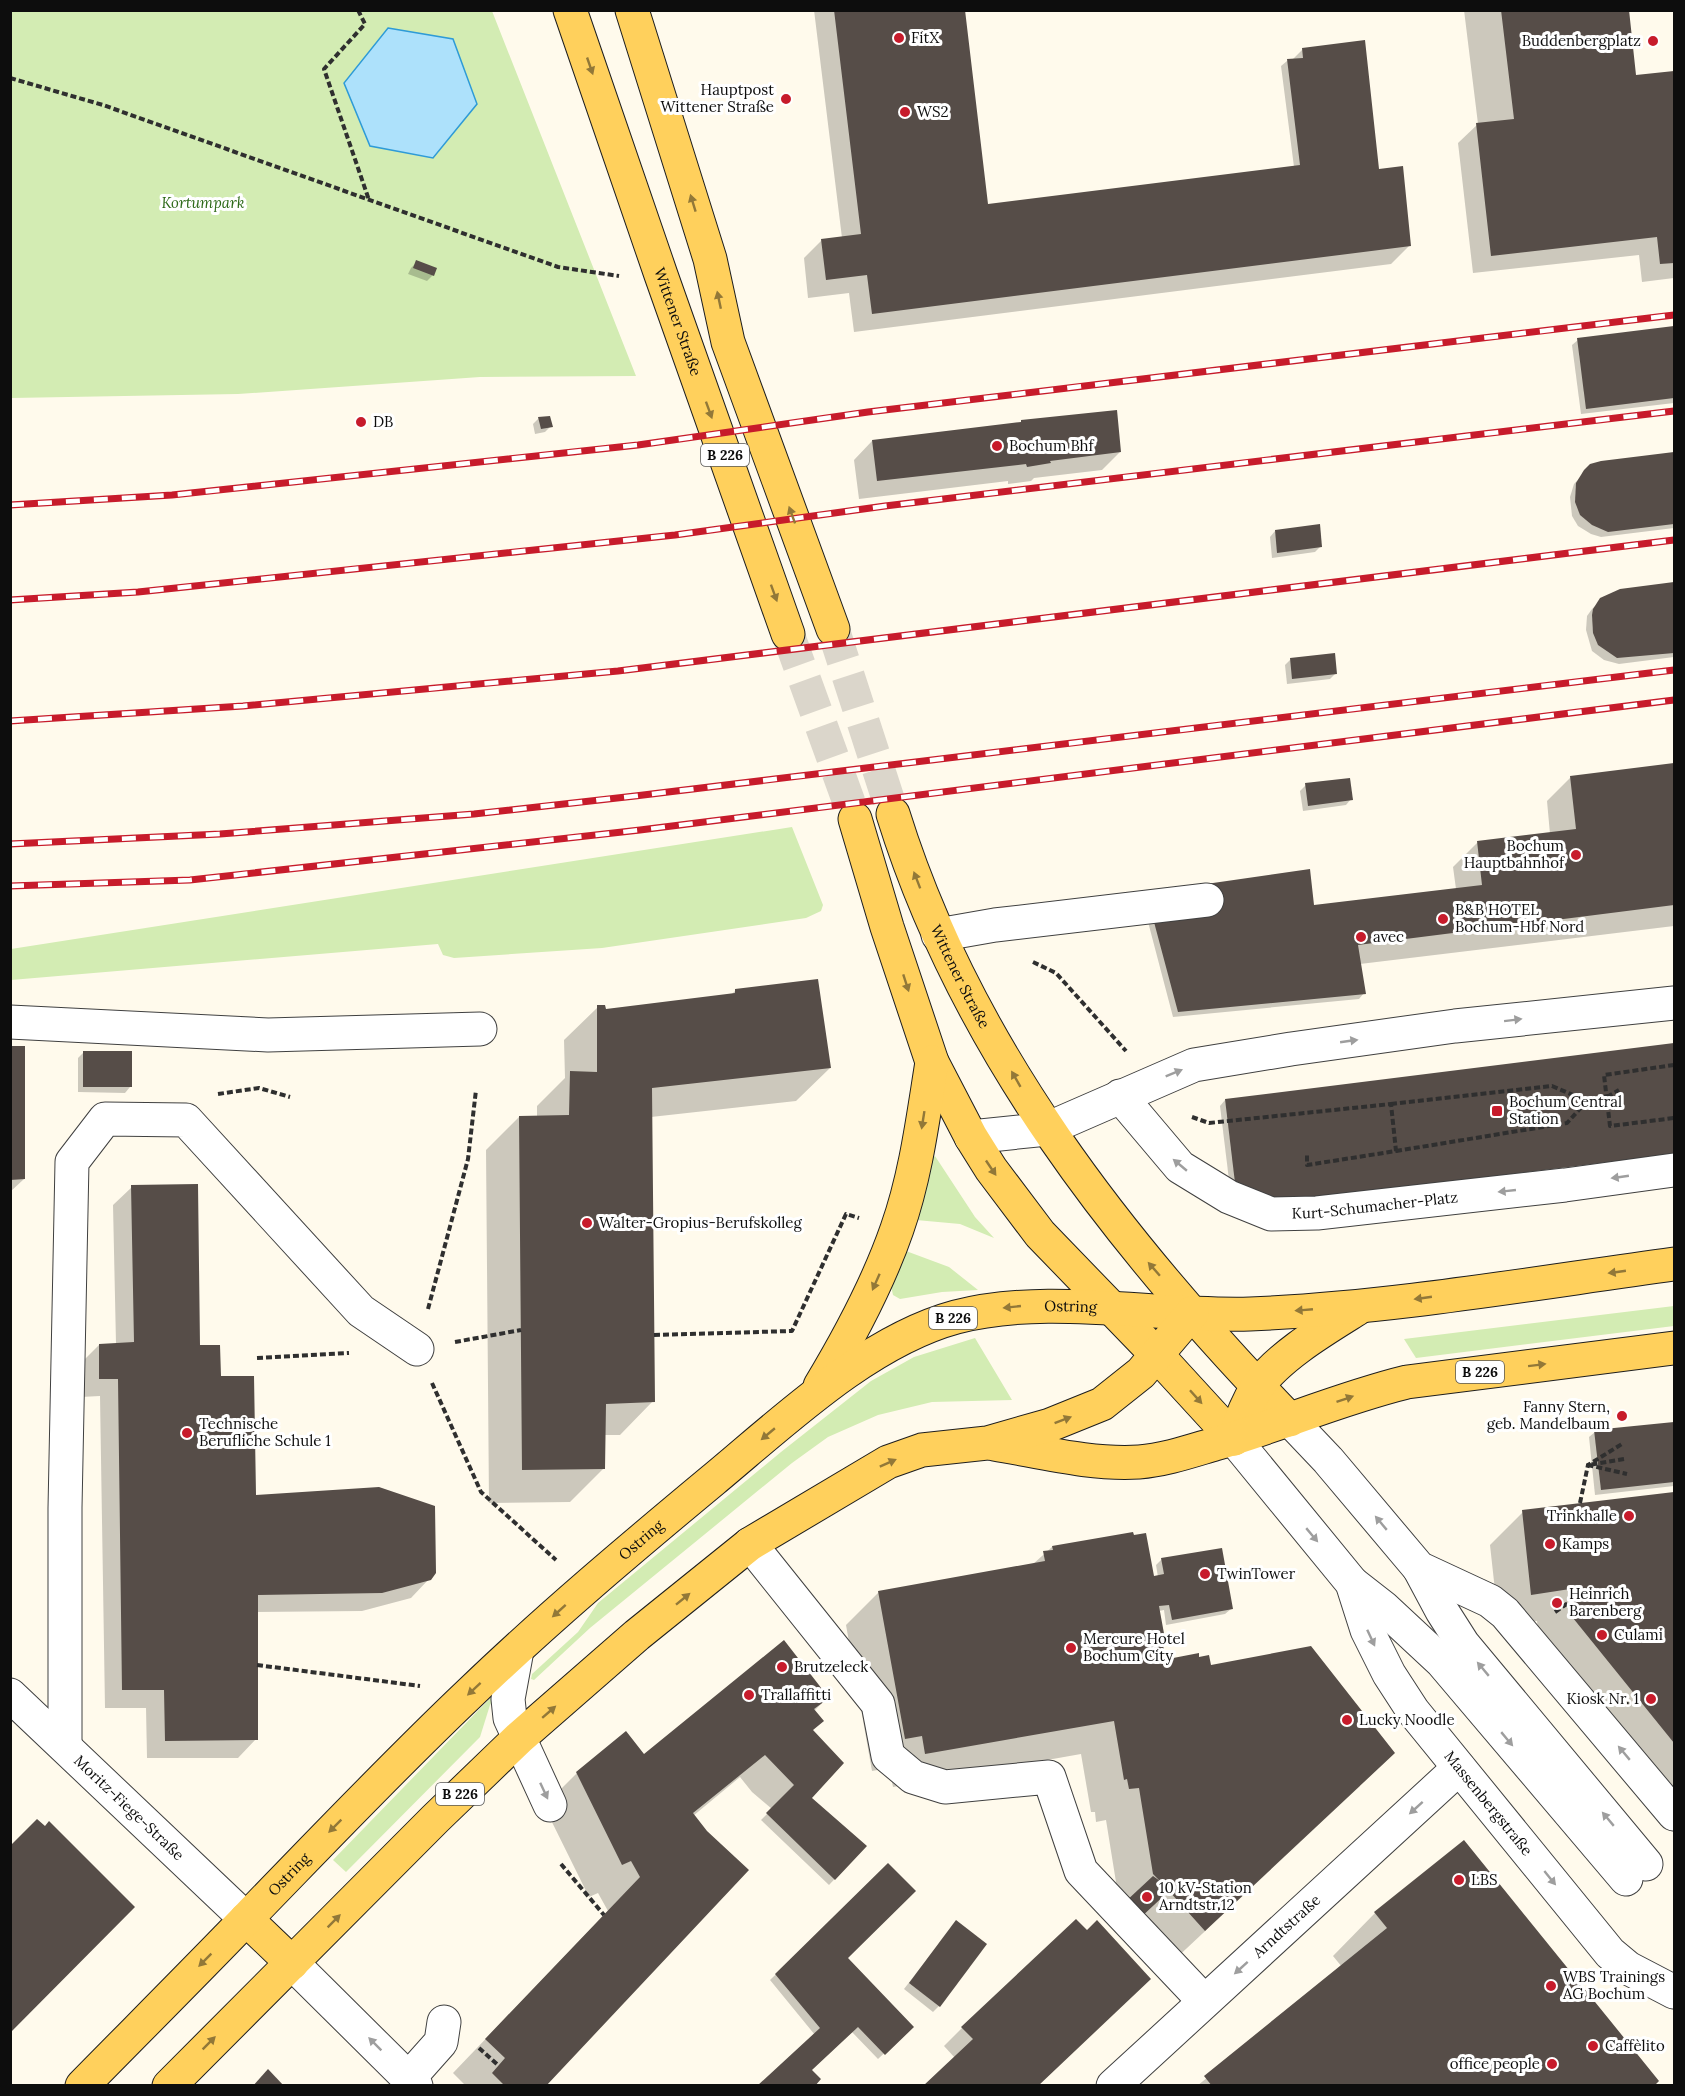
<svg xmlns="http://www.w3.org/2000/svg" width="1685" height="2096" font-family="Lora,serif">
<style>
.green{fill:#d3ecb3}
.water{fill:#ade1fb;stroke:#2e9bd7;stroke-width:1.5}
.shadow{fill:#0003}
.building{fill:#564d48}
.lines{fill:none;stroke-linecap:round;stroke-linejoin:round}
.major-tunnel{stroke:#dbd6cb;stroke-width:33;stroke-dasharray:33 16;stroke-linecap:butt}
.minor-casing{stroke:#404040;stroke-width:35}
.major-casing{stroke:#1e1e1e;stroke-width:35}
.path{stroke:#2f2f2f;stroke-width:4;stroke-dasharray:6 3;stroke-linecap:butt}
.minor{stroke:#fff;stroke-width:33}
.major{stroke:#ffd05c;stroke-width:33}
.rail-casing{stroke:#c71b2b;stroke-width:7}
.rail{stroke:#fff;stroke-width:4.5;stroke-dasharray:14;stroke-linecap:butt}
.oneway{fill:#927838}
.oneway2{fill:#9e9e9e}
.poi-dot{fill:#c71b2b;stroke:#fff;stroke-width:2}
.labels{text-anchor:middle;stroke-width:6;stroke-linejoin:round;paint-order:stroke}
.shield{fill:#fff;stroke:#565656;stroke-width:1.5}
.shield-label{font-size:14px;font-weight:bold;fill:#0d0d0d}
.poi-label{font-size:15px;fill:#0d0d0d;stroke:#fff;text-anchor:start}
.park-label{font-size:15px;font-style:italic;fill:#2d6918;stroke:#fff}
.street-label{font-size:15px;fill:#0d0d0d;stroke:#fff}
</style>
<rect width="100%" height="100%" fill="#fffaec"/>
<g class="green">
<polygon points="10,11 492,11 636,376 480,377 238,394 11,398"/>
<polygon points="792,827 823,905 821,911 806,918 602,948 454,958 443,955 438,944 11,980 11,949"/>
<polygon points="935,1156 975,1217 994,1238 960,1224 916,1220 930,1160"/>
<polygon points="906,1251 949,1267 978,1290 942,1292 900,1299 893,1295 891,1286"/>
<polygon points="1674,1306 1674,1326 1416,1358 1404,1339"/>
<polygon points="975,1338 1012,1400 932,1402 878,1415 828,1437 792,1463 590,1628 534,1680 531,1679 532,1674 578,1632 598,1603 781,1452 871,1381 914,1357"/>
<polygon points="503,1685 490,1705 480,1737 346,1872 333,1860"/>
</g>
<polygon class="water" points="388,28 453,39 477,104 433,158 370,146 344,83"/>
<g class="shadow">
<polygon points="814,10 963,10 987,205 1294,167 1281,66 1287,61 1292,60 1303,49 1378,171 1409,246 1391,264 854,332 849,293 808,298 804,258 822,240 842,238"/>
<polygon points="1464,10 1627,10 1635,76 1674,72 1674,278 1642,282 1639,255 1473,273 1458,143 1478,124"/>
<polygon points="417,262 433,275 427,281 408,274 411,268"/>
<polygon points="1674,328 1674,403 1581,414 1572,345 1578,340"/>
<polygon points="539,418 551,426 545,432 535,434 533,424"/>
<polygon points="872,441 1120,452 1102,470 1034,478 1031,481 1008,484 1008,481 859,499 854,460"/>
<polygon points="1674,453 1674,528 1601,537 1591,534 1578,526 1572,516 1570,497 1574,484 1585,472 1601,462"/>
<polygon points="1275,531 1321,546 1315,552 1272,558 1270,537"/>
<polygon points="1674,584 1674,657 1619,664 1604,660 1592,651 1586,630 1587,616 1592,609 1606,596 1620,590"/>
<polygon points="1291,659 1336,673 1330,679 1287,684 1285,665"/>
<polygon points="1674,765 1674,926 1360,964 1364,993 1359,999 1173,1017 1142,899 1313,907 1456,889 1453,867 1477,843 1550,834 1547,801 1571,777"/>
<polygon points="1306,785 1351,799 1346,805 1303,811 1300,791"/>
<polygon points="735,991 830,1068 796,1101 651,1117 653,1401 620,1435 604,1435 603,1469 570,1502 489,1503 486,1150 519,1117 537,1117 537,1106 565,1078 564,1040 598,1007 605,1010 731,995"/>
<polygon points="1674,1045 1674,1159 1233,1213 1220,1106 1225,1100"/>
<polygon points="10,1047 24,1179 10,1192"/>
<polygon points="84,1052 130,1087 125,1093 78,1092 78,1058"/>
<polygon points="132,1187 198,1346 220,1378 255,1496 429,1579 411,1598 362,1611 256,1612 256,1739 238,1758 147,1758 146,1708 105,1708 100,1396 81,1397 81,1363 99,1345 116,1344 113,1205"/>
<polygon points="1674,1423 1674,1486 1595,1495 1589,1437 1595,1432"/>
<polygon points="1674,1493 1674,1816 1540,1652 1537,1621 1499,1627 1490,1545 1523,1512"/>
<polygon points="1132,1533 1153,1579 1158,1577 1156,1565 1162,1559 1231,1609 1225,1614 1166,1625 1164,1610 1159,1611 1164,1639 1161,1641 1162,1649 1160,1652 1162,1665 1169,1660 1197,1659 1360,1786 1171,1963 1120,1907 1106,1820 1096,1822 1095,1812 1091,1812 1081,1754 893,1787 889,1768 872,1771 846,1625 879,1592 1032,1565 1052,1547"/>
<polygon points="827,1698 814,1711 809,1799 865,1847 829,1885 761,1820 772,1809 752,1792 740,1777 693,1816 544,2086 466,2086 453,2073 608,1911 598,1893 589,1897 544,1806 577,1773 644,1756"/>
<polygon points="1464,1842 1653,2086 1197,2086 1342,1967 1333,1956 1375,1913"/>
<polygon points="888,1865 846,1958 912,2027 878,2059 851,2031 760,2086 815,2035 770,1980"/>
<polygon points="956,1922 939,2006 933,2012 904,1989"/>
<polygon points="1087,1932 955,2058 944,2046 962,2028"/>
</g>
<g class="building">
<polygon points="834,10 965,10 988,204 1300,165 1287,59 1303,58 1302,48 1365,40 1379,169 1403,166 1411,246 872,314 867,275 826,280 821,239 861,234"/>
<polygon points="1501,10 1629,10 1636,75 1674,71 1674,263 1660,264 1657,237 1491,256 1476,123 1514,119"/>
<polygon points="416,260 437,268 434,276 413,268"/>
<polygon points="1674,326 1674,398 1586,409 1577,338"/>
<polygon points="1117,410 1121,452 1050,461 1051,463 1027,467 1026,464 877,481 872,440 1021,422 1021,420"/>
<polygon points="550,416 553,427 541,429 538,417"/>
<polygon points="1674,452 1674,524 1608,532 1592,525 1580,515 1575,502 1576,483 1584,470 1590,464 1601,461"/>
<polygon points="1320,524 1322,547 1277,553 1275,530"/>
<polygon points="1674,582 1674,653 1617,658 1598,645 1593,633 1592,615 1593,609 1600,598 1620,589"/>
<polygon points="1335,653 1337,674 1292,679 1290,658"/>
<polygon points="1674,763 1674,905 1358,945 1366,994 1178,1012 1150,907 1206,884 1310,869 1314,905 1482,885 1477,841 1576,829 1570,776"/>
<polygon points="1350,778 1353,800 1308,806 1305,783"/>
<polygon points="818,979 831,1068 652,1088 655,1402 606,1404 605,1469 522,1470 519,1116 569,1115 570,1071 597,1072 597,1005 605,1005 606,1009 735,993 735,989"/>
<polygon points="1674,1043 1674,1154 1238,1208 1225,1099"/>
<polygon points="10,1046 25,1046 25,1179 10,1180"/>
<rect x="83" y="1051" width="49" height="36"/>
<polygon points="198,1184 200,1345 220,1345 221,1376 254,1376 256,1495 379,1487 435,1506 436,1573 431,1580 382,1593 258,1595 258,1740 165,1741 164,1690 122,1690 118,1379 99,1379 99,1344 134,1342 131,1185"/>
<polygon points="1674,1422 1674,1482 1601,1490 1594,1430"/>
<polygon points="1674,1492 1674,1743 1573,1618 1570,1589 1531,1595 1522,1510"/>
<polygon points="1133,1532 1134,1535 1146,1533 1154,1576 1164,1574 1161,1558 1222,1548 1233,1609 1172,1620 1169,1605 1159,1606 1165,1639 1162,1640 1164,1650 1161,1650 1163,1664 1169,1663 1168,1659 1199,1653 1199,1657 1209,1655 1211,1665 1311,1646 1395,1753 1205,1931 1169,1891 1139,1919 1124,1903 1153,1876 1160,1881 1153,1874 1139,1788 1129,1789 1127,1779 1124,1780 1114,1721 925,1754 922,1736 905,1739 878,1591 1045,1561 1043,1551 1053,1550 1052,1546"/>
<polygon points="784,1640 829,1698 814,1709 824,1721 813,1730 844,1763 812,1798 867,1846 835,1880 766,1813 794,1785 765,1755 693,1813 707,1831 749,1870 546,2086 505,2086 492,2073 505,2058 485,2039 640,1877 631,1861 622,1865 576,1772 626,1731 644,1754"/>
<polygon points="37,1819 45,1826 49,1821 135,1907 10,2033 10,1846"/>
<polygon points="1464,1840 1659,2081 1654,2086 1212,2086 1204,2076 1387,1928 1374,1912"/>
<polygon points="888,1863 916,1891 848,1958 914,2027 885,2055 858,2027 812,2070 821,2079 815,2086 757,2086 820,2028 775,1974"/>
<polygon points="1076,1919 1087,1930 1097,1920 1151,1979 1038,2086 923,2086 973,2039 961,2027"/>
<polygon points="956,1920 987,1944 940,2007 909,1983"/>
<polygon points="268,2069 284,2086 253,2086"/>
</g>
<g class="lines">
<g class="major-tunnel">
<polyline points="833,629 893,814"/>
<polyline points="788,634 855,819"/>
</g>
<g class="minor-casing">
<g id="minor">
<polyline points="938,935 995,925 1207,900"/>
<polyline points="10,1022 268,1035 480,1029"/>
<path id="s1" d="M 1120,1096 L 1180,1167 L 1229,1197 L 1271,1214 L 1317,1213 L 1565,1185 L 1674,1170"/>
<polyline points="971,1137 1047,1129 1194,1065 1291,1049 1455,1026 1674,1003"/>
<polyline points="1290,1420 1328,1460 1419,1568 1490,1601 1505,1613 1674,1814"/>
<path id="s2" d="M 1234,1439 L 1352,1583 L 1367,1630 L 1389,1674 L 1413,1711 L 1610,1953 L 1628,1968 L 1674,1992"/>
<polyline points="750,1544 878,1704 888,1756 913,1777 945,1787 1049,1777 1081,1871 1204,2001"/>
<polyline points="1419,1568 1442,1611 1463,1644 1646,1864"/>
<polyline points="1352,1583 1384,1608 1442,1662 1626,1879"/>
<polyline points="517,1650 508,1699 510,1718 550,1805"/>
<path id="s3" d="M 10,1695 L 246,1919"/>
<polyline points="65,1746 65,1508 72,1162 105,1119 186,1120 361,1311 417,1349"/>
<polyline points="292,1963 416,2086"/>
<polyline points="409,2078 441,2042 444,2022"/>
<path id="s4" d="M 1113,2086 L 1459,1768"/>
</g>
</g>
<g class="major-casing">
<g id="major">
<path id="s5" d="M 570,10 L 661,275 L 788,634"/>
<polyline points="632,10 710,259 728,342 833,629"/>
<path id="s6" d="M 893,814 C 966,1049 1121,1245 1290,1420"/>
<polyline points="855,819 887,927 932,1062 971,1137 991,1169 1040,1234 1157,1355 1234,1439"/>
<path d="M 820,1386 C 850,1336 878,1284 897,1229 C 916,1175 923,1118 932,1062"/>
<path d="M 1234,1439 C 1240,1421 1247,1403 1257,1387 C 1279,1356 1325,1329 1357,1309"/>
<path d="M 994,1444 C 1042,1452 1091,1465 1139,1462 C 1165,1460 1191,1451 1215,1444 C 1280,1425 1341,1398 1407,1382 L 1674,1348"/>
<polyline points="246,1919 292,1963"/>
<path id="s7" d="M 82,2086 C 138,2029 194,1973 249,1916 C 322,1841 394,1765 470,1693 C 548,1618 630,1549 713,1480 C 783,1422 867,1341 956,1317 C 1048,1293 1154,1317 1250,1314 C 1392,1308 1534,1283 1674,1264"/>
<polyline points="169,2086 435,1819 519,1738 637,1635 750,1544 888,1462 922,1450 987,1443 1050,1425 1102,1404 1141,1373 1192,1313"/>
</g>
</g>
<g class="path">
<polyline points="358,10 365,24 324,69 369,200"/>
<polyline points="10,78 103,105 558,267 619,276"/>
<polyline points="1033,962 1056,973 1126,1051"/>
<polyline points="1674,1065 1604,1075 1610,1126 1674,1118"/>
<polyline points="218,1094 259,1088 290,1097"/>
<polyline points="1607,1097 1619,1090"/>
<polyline points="1391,1104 1552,1086 1587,1101 1607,1097 1621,1107"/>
<polyline points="1192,1117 1209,1123 1391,1104 1396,1151 1307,1165 1307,1154"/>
<polyline points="1396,1151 1567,1123 1587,1101"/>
<polyline points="428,1309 468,1159 476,1090"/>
<polyline points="654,1335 792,1331 846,1214 859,1218"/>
<polyline points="455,1342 521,1330"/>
<polyline points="257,1358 349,1353"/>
<polyline points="432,1383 481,1492 556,1560"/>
<polyline points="1624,1459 1588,1465 1627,1474"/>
<polyline points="1580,1503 1588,1465 1622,1444"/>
<polyline points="1555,1612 1571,1601"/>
<polyline points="257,1665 420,1686"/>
<polyline points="561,1864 604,1915"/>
<polyline points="479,2048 499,2066"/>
</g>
<use href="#minor" class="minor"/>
<use href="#major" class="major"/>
<g class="rail-casing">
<g id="rail">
<polyline points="10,505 172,495 638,445 868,412 1674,315"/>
<polyline points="10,600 138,592 675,535 885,506 1674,411"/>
<polyline points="10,721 243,706 618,671 1674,540"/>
<polyline points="10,844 220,834 474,814 635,796 1674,670"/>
<polyline points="10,886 190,880 640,830 1674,700"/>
</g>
</g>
<use href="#rail" class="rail"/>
</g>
<defs><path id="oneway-solid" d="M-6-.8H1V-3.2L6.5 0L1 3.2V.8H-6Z" transform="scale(1.5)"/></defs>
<g class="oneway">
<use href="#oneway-solid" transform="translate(590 66) rotate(71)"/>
<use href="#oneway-solid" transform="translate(693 203) rotate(-107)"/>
<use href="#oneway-solid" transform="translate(719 300) rotate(-102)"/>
<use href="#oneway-solid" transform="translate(709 410) rotate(70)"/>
<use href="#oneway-solid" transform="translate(792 515) rotate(-110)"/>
<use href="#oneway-solid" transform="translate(774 593) rotate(70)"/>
<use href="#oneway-solid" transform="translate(917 880) rotate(-111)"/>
<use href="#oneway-solid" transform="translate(906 983) rotate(72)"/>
<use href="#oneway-solid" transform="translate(1016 1079) rotate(-120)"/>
<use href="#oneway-solid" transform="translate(923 1120) rotate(99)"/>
<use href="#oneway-solid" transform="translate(991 1168) rotate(56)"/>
<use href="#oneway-solid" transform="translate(1154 1269) rotate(-131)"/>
<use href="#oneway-solid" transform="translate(1617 1272) rotate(172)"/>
<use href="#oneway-solid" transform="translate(876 1282) rotate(114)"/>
<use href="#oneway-solid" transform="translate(1423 1298) rotate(172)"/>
<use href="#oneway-solid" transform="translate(1012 1307) rotate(174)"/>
<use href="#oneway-solid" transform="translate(1304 1310) rotate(175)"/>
<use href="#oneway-solid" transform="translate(1537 1365) rotate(-7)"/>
<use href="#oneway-solid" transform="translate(1196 1397) rotate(48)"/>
<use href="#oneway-solid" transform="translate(1345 1399) rotate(-19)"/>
<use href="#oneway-solid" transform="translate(1063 1420) rotate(-21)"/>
<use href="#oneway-solid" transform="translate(768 1434) rotate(140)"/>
<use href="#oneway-solid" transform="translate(888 1463) rotate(-24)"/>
<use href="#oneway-solid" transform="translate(683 1599) rotate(-39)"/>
<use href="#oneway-solid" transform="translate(559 1611) rotate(138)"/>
<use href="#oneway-solid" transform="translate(474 1689) rotate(137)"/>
<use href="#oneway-solid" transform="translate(549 1712) rotate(-41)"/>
<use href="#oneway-solid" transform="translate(335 1826) rotate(135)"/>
<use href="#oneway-solid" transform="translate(334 1921) rotate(-45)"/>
<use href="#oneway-solid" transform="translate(205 1960) rotate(135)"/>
<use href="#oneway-solid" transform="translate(209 2043) rotate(-45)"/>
</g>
<g class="oneway2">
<use href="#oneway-solid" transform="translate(1513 1020) rotate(-7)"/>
<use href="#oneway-solid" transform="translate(1349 1041) rotate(-8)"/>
<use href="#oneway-solid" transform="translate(1174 1073) rotate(-22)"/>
<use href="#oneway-solid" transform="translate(1180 1165) rotate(-140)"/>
<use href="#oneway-solid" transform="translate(1620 1177) rotate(172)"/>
<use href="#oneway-solid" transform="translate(1507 1191) rotate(174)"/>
<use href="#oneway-solid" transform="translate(1381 1523) rotate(-130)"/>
<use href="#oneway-solid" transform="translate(1312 1535) rotate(50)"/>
<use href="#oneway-solid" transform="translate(1371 1638) rotate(65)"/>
<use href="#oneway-solid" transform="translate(1483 1669) rotate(-130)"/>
<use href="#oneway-solid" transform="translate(1507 1739) rotate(50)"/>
<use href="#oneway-solid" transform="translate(1624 1753) rotate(-130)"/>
<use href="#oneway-solid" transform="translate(544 1791) rotate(65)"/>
<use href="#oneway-solid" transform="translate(1416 1808) rotate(138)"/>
<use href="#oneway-solid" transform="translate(1608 1819) rotate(-130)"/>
<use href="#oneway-solid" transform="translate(1550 1878) rotate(51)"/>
<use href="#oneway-solid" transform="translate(1241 1968) rotate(138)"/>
<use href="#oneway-solid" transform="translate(375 2044) rotate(-135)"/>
</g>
<g class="poi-dot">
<circle cx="899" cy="38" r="6"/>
<circle cx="1653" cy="41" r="6"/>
<circle cx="786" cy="99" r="6"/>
<circle cx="905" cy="112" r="6"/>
<circle cx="361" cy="422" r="6"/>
<circle cx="997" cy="446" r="6"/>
<circle cx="1576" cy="855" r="6"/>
<circle cx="1443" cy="919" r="6"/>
<circle cx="1361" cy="937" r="6"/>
<rect x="1491" y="1105" width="12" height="12" rx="3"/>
<circle cx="587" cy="1223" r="6"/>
<circle cx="1622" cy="1416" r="6"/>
<circle cx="187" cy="1433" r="6"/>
<circle cx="1629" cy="1516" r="6"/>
<circle cx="1550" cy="1544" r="6"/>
<circle cx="1205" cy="1574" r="6"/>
<circle cx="1557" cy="1603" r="6"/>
<circle cx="1602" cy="1635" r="6"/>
<circle cx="1071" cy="1648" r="6"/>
<circle cx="782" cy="1667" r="6"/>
<circle cx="749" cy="1695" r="6"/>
<circle cx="1651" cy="1699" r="6"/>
<circle cx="1347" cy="1720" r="6"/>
<circle cx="1459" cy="1880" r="6"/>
<circle cx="1147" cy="1897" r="6"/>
<circle cx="1551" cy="1986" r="6"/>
<circle cx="1593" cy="2046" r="6"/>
<circle cx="1552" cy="2064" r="6"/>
</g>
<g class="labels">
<g class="shield">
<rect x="701" y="444" width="48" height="22" rx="4.5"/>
<rect x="929" y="1307" width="48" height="22" rx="4.5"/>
<rect x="1456" y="1361" width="48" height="22" rx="4.5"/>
<rect x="436" y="1783" width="48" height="22" rx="4.5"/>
</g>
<g class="shield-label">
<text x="725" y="460">B 226</text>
<text x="953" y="1323">B 226</text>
<text x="1480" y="1377">B 226</text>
<text x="460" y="1799">B 226</text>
</g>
<g class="poi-label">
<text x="911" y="43">FitX</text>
<text x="1641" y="46" text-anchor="end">Buddenbergplatz</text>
<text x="774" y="95" text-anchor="end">Hauptpost<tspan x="774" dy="17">Wittener Straße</tspan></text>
<text x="917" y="117">WS2</text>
<text x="373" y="427">DB</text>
<text x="1009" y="451">Bochum Bhf</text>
<text x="1564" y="851" text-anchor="end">Bochum<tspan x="1564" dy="17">Hauptbahnhof</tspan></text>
<text x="1455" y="915">B&amp;B HOTEL<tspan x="1455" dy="17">Bochum-Hbf Nord</tspan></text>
<text x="1373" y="942">avec</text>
<text x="1509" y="1107">Bochum Central<tspan x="1509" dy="17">Station</tspan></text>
<text x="599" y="1228">Walter-Gropius-Berufskolleg</text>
<text x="1610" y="1412" text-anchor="end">Fanny Stern,<tspan x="1610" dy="17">geb. Mandelbaum</tspan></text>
<text x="199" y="1429">Technische<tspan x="199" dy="17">Berufliche Schule 1</tspan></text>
<text x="1617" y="1521" text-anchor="end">Trinkhalle</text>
<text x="1562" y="1549">Kamps</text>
<text x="1217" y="1579">TwinTower</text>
<text x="1569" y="1599">Heinrich<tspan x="1569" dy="17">Barenberg</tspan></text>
<text x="1614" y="1640">Culami</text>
<text x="1083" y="1644">Mercure Hotel<tspan x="1083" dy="17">Bochum City</tspan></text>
<text x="794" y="1672">Brutzeleck</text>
<text x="761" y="1700">Trallaffitti</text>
<text x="1639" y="1704" text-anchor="end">Kiosk Nr. 1</text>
<text x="1359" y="1725">Lucky Noodle</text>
<text x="1471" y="1885">LBS</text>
<text x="1159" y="1893">10 kV-Station<tspan x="1159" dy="17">Arndtstr.12</tspan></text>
<text x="1563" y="1982">WBS Trainings<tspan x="1563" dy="17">AG Bochum</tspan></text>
<text x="1605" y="2051">Caffèlito</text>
<text x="1540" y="2069" text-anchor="end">office people</text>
</g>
<g class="park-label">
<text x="203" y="208">Kortumpark</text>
</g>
<g class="street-label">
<text dy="5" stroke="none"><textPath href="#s5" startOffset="330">Wittener Straße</textPath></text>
<text dy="5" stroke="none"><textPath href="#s6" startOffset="176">Wittener Straße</textPath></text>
<text dy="5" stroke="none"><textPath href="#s1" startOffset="300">Kurt-Schumacher-Platz</textPath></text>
<text dy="5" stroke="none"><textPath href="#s7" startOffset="1286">Ostring</textPath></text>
<text dy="5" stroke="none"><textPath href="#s7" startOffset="782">Ostring</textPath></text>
<text dy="5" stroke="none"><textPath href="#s2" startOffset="448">Massenbergstraße</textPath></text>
<text dy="5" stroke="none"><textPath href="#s3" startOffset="164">Moritz-Fiege-Straße</textPath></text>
<text dy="5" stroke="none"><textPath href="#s7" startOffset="296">Ostring</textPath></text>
<text dy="5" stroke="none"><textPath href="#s4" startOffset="236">Arndtstraße</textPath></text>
</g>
</g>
<rect width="1685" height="2096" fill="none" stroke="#0d0d0d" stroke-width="24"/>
</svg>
